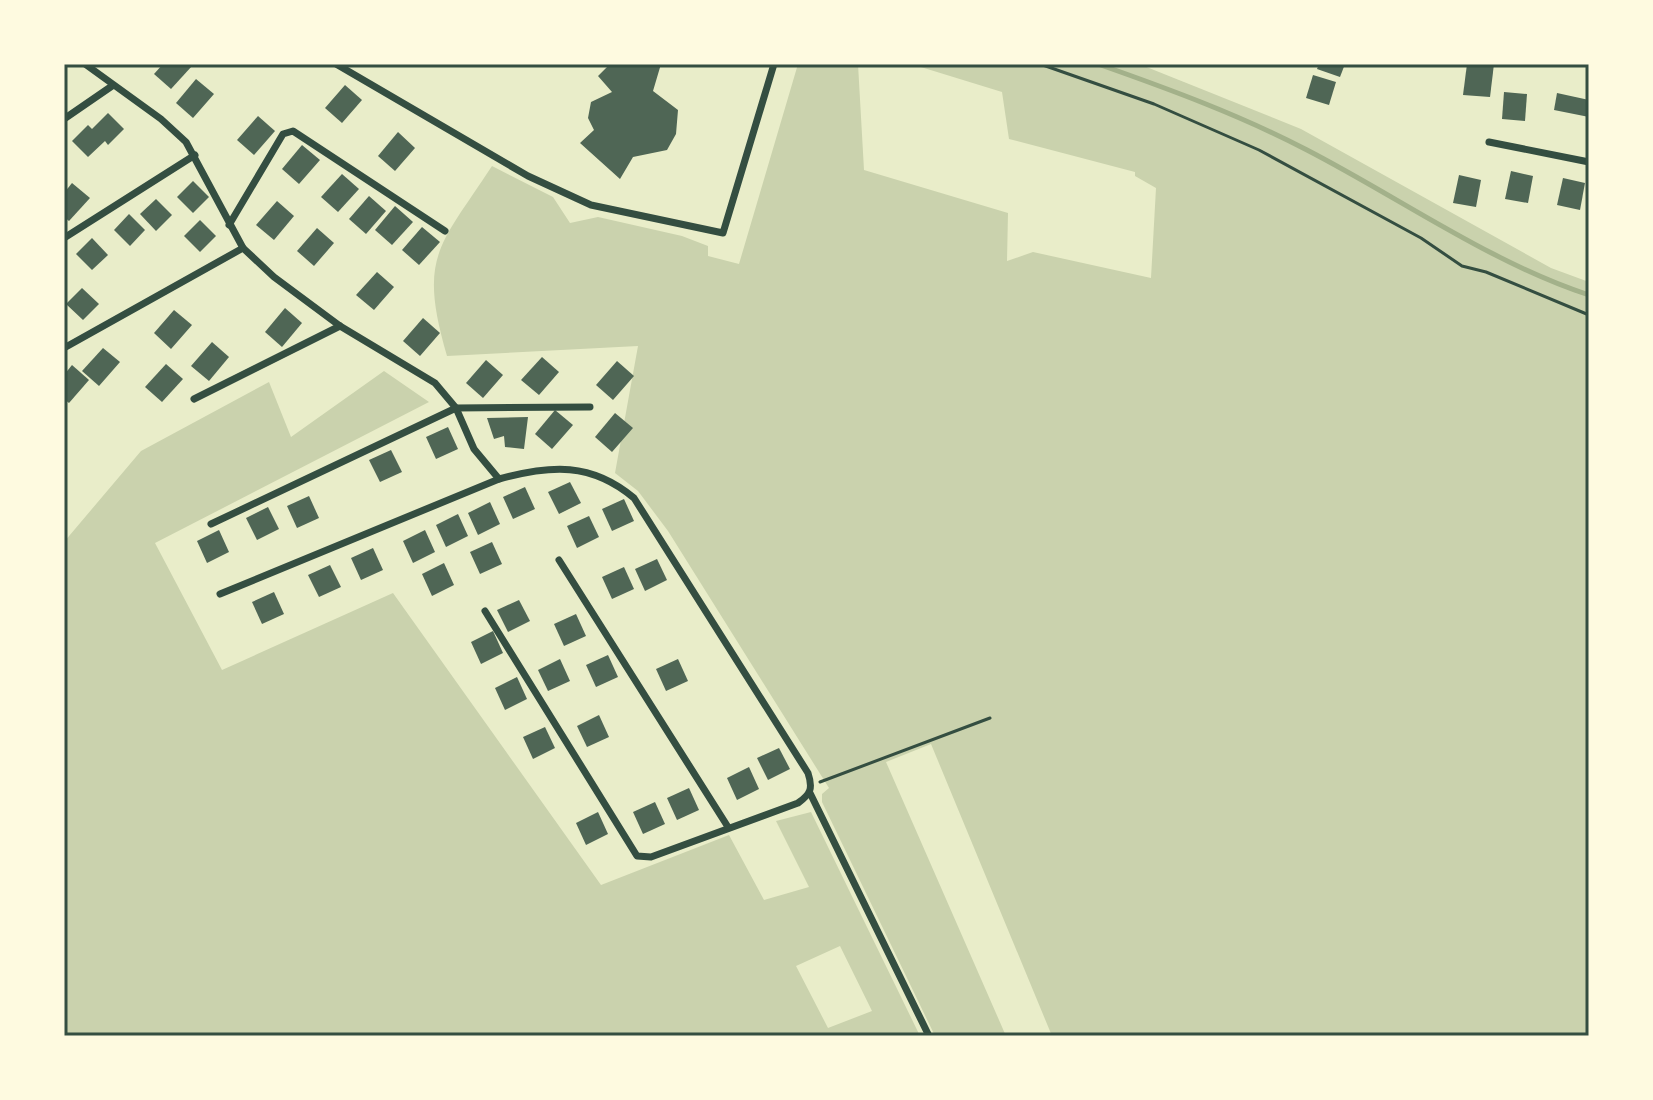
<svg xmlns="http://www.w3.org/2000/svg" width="1653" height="1100" font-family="'Sofia Sans Condensed',sans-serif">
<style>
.green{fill:#cad2ad;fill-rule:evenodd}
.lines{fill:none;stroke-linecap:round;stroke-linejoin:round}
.stream{stroke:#a3b18a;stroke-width:5}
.building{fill:#4f6655}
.path{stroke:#344e41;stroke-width:3}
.minor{stroke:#344e41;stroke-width:7}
.neatline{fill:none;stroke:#344e41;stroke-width:3}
</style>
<rect width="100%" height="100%" fill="#e9edc9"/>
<g class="green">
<path d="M 798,64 L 858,64 L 864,170 L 1008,213 L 1007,261 L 1033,252 L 1151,278 L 1156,188 L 1135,176 L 1135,172 L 1009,139 L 1002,92 L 911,64 L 1139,64 L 1301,129 L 1551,268 L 1589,282 L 1589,1036 L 1052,1036 L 931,744 L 886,762 L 1006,1036 L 935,1036 L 822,802 L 822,794 L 829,788 L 668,531 L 638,491 L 615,473 L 638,346 L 447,356 C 418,256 439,247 492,166 L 553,197 L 570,223 L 598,217 L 682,236 L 708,246 L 708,256 L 739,264 Z"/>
<path d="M 384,371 L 429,402 L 155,543 L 222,670 L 393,593 L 601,885 L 729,835 L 764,900 L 809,887 L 776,821 L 811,812 L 920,1036 L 64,1036 L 64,542 L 141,451 L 269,382 L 291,437 ZM 840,946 L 872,1011 L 828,1028 L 796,966 Z"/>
</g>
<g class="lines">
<path class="stream" d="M 1098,64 C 1169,89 1240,115 1307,150 C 1400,198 1489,262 1589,295"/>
</g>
<g class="building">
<polygon points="163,64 190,64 192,66 171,89 154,74"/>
<polygon points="610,64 661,64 653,91 678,110 676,134 667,150 633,157 620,179 580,143 594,130 588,118 591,102 612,92 598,76"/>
<polygon points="1319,64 1345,64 1340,77 1317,69"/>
<polygon points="1467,64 1494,64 1490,97 1463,95"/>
<polygon points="1313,75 1336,82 1329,105 1306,98"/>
<polygon points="196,79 214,94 193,118 176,103"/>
<polygon points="345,85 362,100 342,123 325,108"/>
<polygon points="1504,92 1527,94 1525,121 1502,119"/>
<polygon points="1557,93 1589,100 1589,117 1554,110"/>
<polygon points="108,113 124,129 108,145 105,141 88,157 72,141 88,125 92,129"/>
<polygon points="258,116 275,131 254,155 237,140"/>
<polygon points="398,132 415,148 395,171 378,156"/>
<polygon points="302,145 320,160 299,184 282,169"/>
<polygon points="1511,171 1533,176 1528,203 1505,199"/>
<polygon points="342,174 359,189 338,212 321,197"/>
<polygon points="1459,175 1481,180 1476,207 1453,203"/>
<polygon points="1563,178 1585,183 1580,210 1557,205"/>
<polygon points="193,181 209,197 193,213 177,197"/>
<polygon points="72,183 90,198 69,221 64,217 64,193"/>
<polygon points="369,196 386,211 366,234 349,219"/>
<polygon points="156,199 172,215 156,231 140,214"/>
<polygon points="277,201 294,216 274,240 256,225"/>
<polygon points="395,206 413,222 392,245 375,230"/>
<polygon points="129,214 145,230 130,246 114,230"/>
<polygon points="200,220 216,236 200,252 184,236"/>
<polygon points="422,227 440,242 419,265 402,250"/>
<polygon points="317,228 334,243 314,266 297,251"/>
<polygon points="92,238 108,255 92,270 76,254"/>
<polygon points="377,272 394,287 374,310 356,295"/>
<polygon points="82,288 99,304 83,320 66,304"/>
<polygon points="285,308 302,323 282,347 265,332"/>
<polygon points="174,310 192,325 171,349 154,333"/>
<polygon points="423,318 440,333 420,356 403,341"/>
<polygon points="212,342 229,357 209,381 191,366"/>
<polygon points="103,348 120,362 99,386 82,371"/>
<polygon points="542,357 559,372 539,395 521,380"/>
<polygon points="486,360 503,375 483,398 466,383"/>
<polygon points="617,361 634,376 613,400 596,385"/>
<polygon points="166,364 183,379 162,402 145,387"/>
<polygon points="72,365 89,380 69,403 64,399 64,375"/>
<polygon points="555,410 573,425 552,449 535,434"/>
<polygon points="615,413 633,428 612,452 595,437"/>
<polygon points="528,417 524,449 505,447 504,436 494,439 487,418"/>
<polygon points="448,427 458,449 436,459 426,437"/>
<polygon points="391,450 402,472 380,482 369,460"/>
<polygon points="570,482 581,503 559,514 548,492"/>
<polygon points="525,487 535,509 513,519 503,497"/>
<polygon points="309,496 319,518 297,528 287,506"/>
<polygon points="624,499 634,521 612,531 602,509"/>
<polygon points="490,502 500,524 478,535 468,513"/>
<polygon points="268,507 279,529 257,540 246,518"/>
<polygon points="458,514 468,536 446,547 436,525"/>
<polygon points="589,516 599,537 577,548 567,526"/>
<polygon points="219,530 229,552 207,563 197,541"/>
<polygon points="425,530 435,552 413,563 403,541"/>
<polygon points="492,542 502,564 480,574 470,552"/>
<polygon points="373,548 383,570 361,580 351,558"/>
<polygon points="657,559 667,580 645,591 635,569"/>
<polygon points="444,563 454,585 432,596 422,574"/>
<polygon points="330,565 341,587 319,597 308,575"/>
<polygon points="624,567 634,589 612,599 602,577"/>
<polygon points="274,592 284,614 262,624 252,602"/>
<polygon points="519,600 530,621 508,632 497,610"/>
<polygon points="576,614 586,636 564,646 554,624"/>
<polygon points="493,631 503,653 481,664 471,642"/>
<polygon points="608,655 618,677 596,687 586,665"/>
<polygon points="560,659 570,681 548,691 538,670"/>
<polygon points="678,659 688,681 666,691 656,669"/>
<polygon points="517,677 527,699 505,710 495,688"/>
<polygon points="599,715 609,737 587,747 577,726"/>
<polygon points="545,727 555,748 533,759 523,737"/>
<polygon points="779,748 790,769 768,780 757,758"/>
<polygon points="749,767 759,789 737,800 727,778"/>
<polygon points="689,788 699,810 677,820 667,798"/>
<polygon points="655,802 665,824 643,834 633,812"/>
<polygon points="598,812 608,834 586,845 576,823"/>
</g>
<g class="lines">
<g class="path">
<polyline points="1040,64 1154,104 1259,150 1421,238 1462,266 1486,272 1589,315"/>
<polyline points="820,782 990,718"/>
</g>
<g class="minor">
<path d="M 85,64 L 161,119 L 186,142 L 243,248 L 274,277 L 340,326 L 435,383 L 456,408 L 474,449 L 499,479 C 551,465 591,462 634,498 L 808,773 C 813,788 811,794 798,803 L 651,857 L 637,856 L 485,611"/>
<polyline points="336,64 528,176 591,205 723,233 774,64"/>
<polyline points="64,119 112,86"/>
<polyline points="1489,142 1589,162"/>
<polyline points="229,225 283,134 293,131 445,231"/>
<polyline points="64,238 195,155"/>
<polyline points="64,348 243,248"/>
<polyline points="194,399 340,326"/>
<polyline points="211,524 456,408 590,407"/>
<polyline points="559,560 728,827"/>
<polyline points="220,594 499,479"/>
<polyline points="810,793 929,1036"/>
</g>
</g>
<rect width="1653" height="1100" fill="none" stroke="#fefae0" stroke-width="132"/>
<rect x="66" y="66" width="1521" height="968" class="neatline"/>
</svg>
